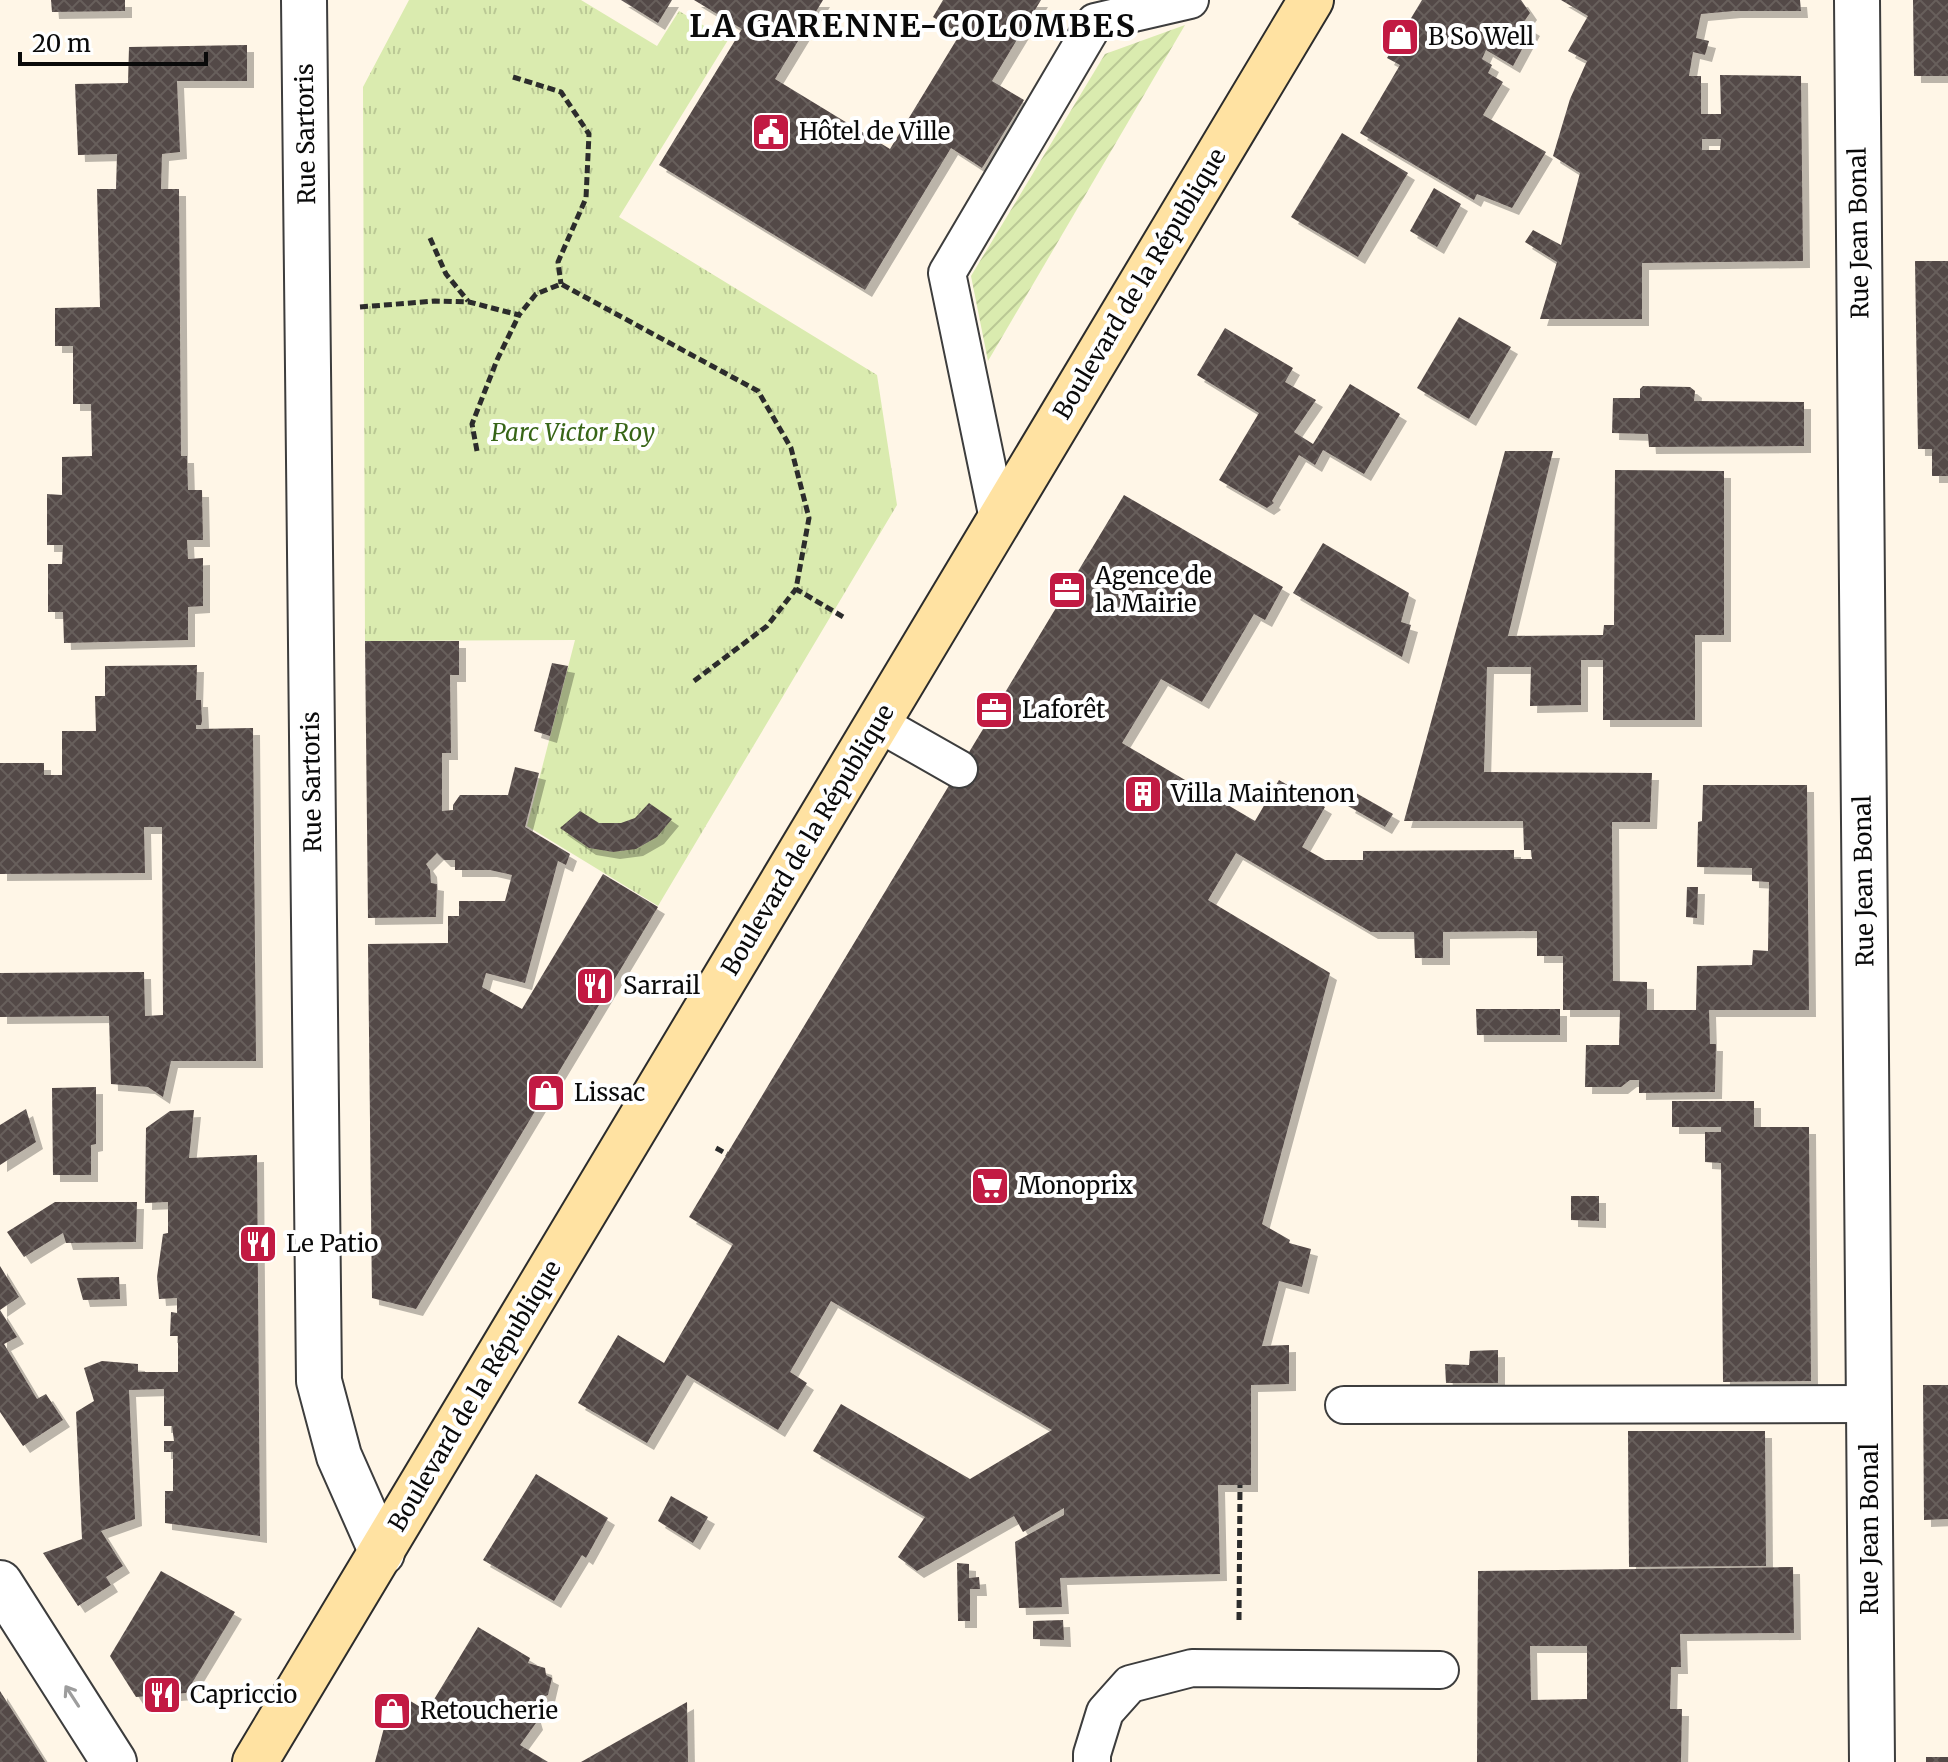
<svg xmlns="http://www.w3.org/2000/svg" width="1948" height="1762" font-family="Merriweather,serif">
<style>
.grass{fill:url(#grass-tufts)}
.garden{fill:url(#garden-furrows)}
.building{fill:url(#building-cross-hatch);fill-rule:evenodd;filter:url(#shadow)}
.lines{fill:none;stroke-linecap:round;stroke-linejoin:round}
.lane-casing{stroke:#3d3d3d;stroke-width:40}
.street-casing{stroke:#3d3d3d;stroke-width:48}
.secondary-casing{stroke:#2c2c2c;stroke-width:48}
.path{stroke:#2c2c2c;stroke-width:5;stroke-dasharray:8 4;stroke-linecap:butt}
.lane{stroke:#fff;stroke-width:36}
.street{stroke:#fff;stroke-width:44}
.secondary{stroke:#ffe2a2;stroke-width:44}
.oneway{stroke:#9d9d9d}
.labels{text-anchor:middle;stroke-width:8;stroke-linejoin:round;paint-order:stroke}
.poi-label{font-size:24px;fill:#0a0a0a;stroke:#fff;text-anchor:start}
.street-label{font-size:24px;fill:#0a0a0a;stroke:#fff}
.park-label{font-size:24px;font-style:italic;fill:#376517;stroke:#fff}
.district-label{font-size:32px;font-weight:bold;letter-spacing:2px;fill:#0a0a0a;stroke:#fff}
</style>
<defs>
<pattern id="grass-tufts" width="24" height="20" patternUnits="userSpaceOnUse" patternTransform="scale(2)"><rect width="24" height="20" fill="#daebaf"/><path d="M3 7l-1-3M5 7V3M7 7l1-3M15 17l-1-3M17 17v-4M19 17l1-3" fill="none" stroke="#bac895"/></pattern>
<pattern id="garden-furrows" width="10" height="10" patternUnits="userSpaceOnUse" patternTransform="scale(2)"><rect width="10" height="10" fill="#daebaf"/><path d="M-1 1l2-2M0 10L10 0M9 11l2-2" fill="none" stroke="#bac895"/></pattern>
<pattern id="building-cross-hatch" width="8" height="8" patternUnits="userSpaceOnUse" patternTransform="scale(2)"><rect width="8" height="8" fill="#534846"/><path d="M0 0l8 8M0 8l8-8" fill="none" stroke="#675e5c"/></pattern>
<filter id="shadow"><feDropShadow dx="7" dy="7" stdDeviation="0" flood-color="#0004"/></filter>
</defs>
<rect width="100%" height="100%" fill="#fff6e7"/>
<polygon class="grass" points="409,0 581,0 657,46 679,11 728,40 619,217 877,375 897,505 658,906 527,826 575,640 365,641 363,87"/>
<polygon class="garden" points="1185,25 988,361 971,276 1105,54"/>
<g class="building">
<polygon points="51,0 125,0 125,11 52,12"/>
<polygon points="621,0 672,0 658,23"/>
<polygon points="694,0 823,0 775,79 890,149 960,34 933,17 943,0 1041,0 992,81 1024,100 982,168 951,148 865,290 659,165 742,29"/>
<polygon points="1422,0 1521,0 1530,13 1523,23 1533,29 1513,66 1486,50 1482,59 1492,65 1488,73 1503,82 1483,115 1546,152 1512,208 1477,194 1474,200 1360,133 1400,65 1387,58"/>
<path d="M 1561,0 L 1800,0 L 1801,11 L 1734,11 L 1701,14 L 1696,38 L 1709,41 L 1705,55 L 1693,52 L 1689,76 L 1701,76 L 1701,114 L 1721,114 L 1720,75 L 1801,76 L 1803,261 L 1642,263 L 1642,319 L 1540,319 L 1557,262 L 1525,242 L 1533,230 L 1561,245 L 1580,173 L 1553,156 L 1570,99 L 1587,61 L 1568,51 L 1588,16 ZM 1702,139 L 1721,139 L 1720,150 L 1702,150 Z"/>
<polygon points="1913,0 1948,0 1948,76 1914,76"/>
<polygon points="247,45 247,81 177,81 180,152 162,154 161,189 179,189 181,456 187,456 188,490 202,490 203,540 187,540 188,559 203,558 203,606 188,607 188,640 64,643 63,612 48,612 48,564 62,564 63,545 47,545 47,494 62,495 62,457 92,456 91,404 73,404 73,346 55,346 55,308 100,307 97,189 116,189 117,154 78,155 75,84 128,83 129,47"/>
<polygon points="1342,133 1408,173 1358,257 1291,217"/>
<polygon points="1434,188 1461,204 1437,247 1410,231"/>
<polygon points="1915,261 1948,261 1948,476 1932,476 1932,449 1918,449"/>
<polygon points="1459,317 1511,347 1469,419 1417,388"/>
<polygon points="1225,328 1293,368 1285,382 1316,400 1294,432 1313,444 1350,384 1400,414 1364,474 1323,450 1315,465 1299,455 1272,501 1274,503 1267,508 1219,480 1259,413 1197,375"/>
<polygon points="1643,386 1690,387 1695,391 1694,401 1804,402 1804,446 1649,447 1648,434 1612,433 1613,398 1640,398 1640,389"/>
<polygon points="1505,451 1553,451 1508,636 1603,635 1604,625 1614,625 1615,470 1724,471 1724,635 1695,635 1695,720 1603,720 1603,660 1581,660 1581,705 1530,706 1531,667 1487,667 1484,772 1652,773 1650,822 1612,822 1613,981 1647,982 1647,1010 1696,1010 1697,966 1752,965 1753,950 1768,951 1769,882 1752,881 1752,868 1697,867 1698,822 1702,821 1703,785 1807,785 1809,1010 1709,1010 1710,1044 1716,1044 1715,1092 1639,1093 1639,1080 1630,1080 1621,1087 1585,1087 1586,1045 1619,1045 1620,1010 1563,1010 1563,956 1537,956 1537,931 1443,932 1443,958 1415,958 1414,932 1371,932 1236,853 1208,900 1330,973 1262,1224 1290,1240 1289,1243 1311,1249 1302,1287 1279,1281 1262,1346 1289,1345 1289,1384 1251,1385 1251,1485 1218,1485 1220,1574 1060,1578 1062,1607 1019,1608 1015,1542 1064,1515 1064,1508 1023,1532 1014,1516 917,1571 898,1557 925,1517 813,1451 841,1404 970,1479 1052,1430 831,1301 790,1372 807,1383 778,1430 687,1375 647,1443 578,1403 618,1335 664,1363 733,1244 689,1217 1124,495 1283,587 1265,620 1254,614 1202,702 1161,679 1122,743 1255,821 1279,780 1325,807 1302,847 1325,860 1363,860 1363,851 1514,850 1514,859 1532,859 1531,850 1524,850 1523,821 1404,821"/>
<polygon points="1323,543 1409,593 1401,622 1411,625 1402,657 1293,593"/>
<polygon points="365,641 459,641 459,675 450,675 451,753 442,753 442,811 453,810 453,805 460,795 508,795 515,767 539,773 525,827 570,854 566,865 558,861 525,983 486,973 482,987 522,1009 603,874 658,907 416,1309 372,1298 368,944 448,943 448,916 459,916 459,901 505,901 512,875 490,870 455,870 455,860 444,860 437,853 426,864 430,870 431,883 437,884 436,917 368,918"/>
<polygon points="552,663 568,666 550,736 534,731"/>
<polygon points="197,665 196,700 201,700 202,721 201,725 196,725 196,729 253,728 256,1061 171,1061 163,1097 148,1087 111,1084 109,1016 0,1017 0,973 144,972 145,1016 163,1015 162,827 144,827 145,873 0,874 0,763 44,763 44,775 62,775 62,731 96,731 95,696 105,696 105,666"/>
<polygon points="1356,793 1393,814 1385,827 1348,806"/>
<polygon points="649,803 672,819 657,837 636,849 613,852 589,848 560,828 580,811 599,823 621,823 635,818"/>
<polygon points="1687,887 1698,887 1697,918 1686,917"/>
<polygon points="1476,1009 1560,1009 1560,1035 1477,1035"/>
<polygon points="96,1087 96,1144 91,1145 91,1175 53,1175 52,1088"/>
<polygon points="1672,1101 1754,1101 1754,1127 1809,1127 1811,1381 1723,1382 1721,1163 1705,1162 1705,1132 1721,1132 1721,1127 1672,1127"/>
<polygon points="26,1109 36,1142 0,1165 0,1125"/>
<polygon points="194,1110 189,1158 257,1155 260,1536 165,1523 165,1491 173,1491 173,1452 164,1452 164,1441 174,1441 172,1426 164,1426 164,1389 129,1390 135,1519 101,1531 123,1566 106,1577 111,1585 78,1606 43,1553 82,1539 76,1412 94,1401 84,1368 102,1361 138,1364 138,1372 178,1372 178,1336 170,1336 171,1312 177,1313 177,1298 159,1299 157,1277 163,1234 168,1233 168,1202 145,1203 146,1128 170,1111"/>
<polygon points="1571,1196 1599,1196 1599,1221 1571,1220"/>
<polygon points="55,1202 137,1202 136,1242 66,1243 63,1233 24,1257 7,1232"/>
<polygon points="0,1266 19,1297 0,1310 17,1337 4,1344 37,1399 46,1394 63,1420 23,1446 0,1412"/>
<polygon points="119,1277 120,1299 83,1300 77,1278"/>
<polygon points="1498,1350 1498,1383 1446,1383 1445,1364 1469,1365 1470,1351"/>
<polygon points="1923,1385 1948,1385 1948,1519 1924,1520"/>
<polygon points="1628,1431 1765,1431 1766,1566 1629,1567"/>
<polygon points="536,1474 608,1518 586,1558 582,1555 554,1601 483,1560"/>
<polygon points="671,1496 708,1517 693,1543 658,1521"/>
<polygon points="957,1563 969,1564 969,1578 979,1577 980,1589 970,1589 970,1621 958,1621"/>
<path d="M 1793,1567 L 1794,1633 L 1680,1634 L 1681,1667 L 1671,1667 L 1670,1709 L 1682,1709 L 1681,1762 L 1477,1762 L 1478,1571 ZM 1530,1646 L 1587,1646 L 1587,1699 L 1531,1700 Z"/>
<polygon points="161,1571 235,1612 186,1693 136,1697 110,1656"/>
<polygon points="1063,1620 1064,1640 1033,1639 1033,1621"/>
<polygon points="478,1627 530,1658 528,1663 545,1668 546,1675 552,1678 548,1695 541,1698 533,1713 536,1723 520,1745 548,1762 375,1762 385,1724 402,1696 427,1711"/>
<polygon points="0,1691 12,1710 45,1762 0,1762"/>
<polygon points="687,1702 688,1762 581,1762"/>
<rect x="1926" y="1757" width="22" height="5"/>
</g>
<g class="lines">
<g class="lane-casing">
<g id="lane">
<polyline points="998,519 947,273 1095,22 1190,0"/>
<polyline points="878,723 959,769"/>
<polyline points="1344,1405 1869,1404"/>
<polyline points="1092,1762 1092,1754 1105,1712 1130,1684 1192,1668 1440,1670"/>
</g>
</g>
<g class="street-casing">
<g id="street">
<polyline points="304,0 319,1381 339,1456 382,1553"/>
<polyline points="1857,0 1872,1762"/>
<polyline points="0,1583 114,1762"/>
</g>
</g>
<g class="secondary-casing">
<polyline id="secondary" points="255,1762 1311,0"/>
</g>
<g class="path">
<polyline points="513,77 561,92 589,134 586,198 558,262 561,284"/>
<polyline points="430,238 446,274 468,301"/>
<polyline points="360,307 435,301 469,302 519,315 536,294 561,284 758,391 791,448 809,518 796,589 845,618"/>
<polyline points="477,451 472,424 497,360 519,315"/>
<polyline points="694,681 767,626 796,589"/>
<polyline points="716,1148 727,1154"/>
<polyline points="1239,1620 1240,1485"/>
</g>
<use href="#lane" class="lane"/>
<use href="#street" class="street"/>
<use href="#secondary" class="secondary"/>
</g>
<defs><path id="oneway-shaft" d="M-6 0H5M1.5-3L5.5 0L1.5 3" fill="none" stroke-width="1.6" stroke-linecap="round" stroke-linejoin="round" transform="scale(2)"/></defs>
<use class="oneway" href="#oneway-shaft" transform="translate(72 1696) rotate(-123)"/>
<defs>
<g id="shop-square" transform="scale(2)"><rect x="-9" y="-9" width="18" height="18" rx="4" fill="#c21a43" stroke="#fff"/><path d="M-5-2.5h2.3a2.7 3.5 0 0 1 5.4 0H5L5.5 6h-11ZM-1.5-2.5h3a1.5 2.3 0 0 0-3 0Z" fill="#fff"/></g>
<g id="civic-square" transform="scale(2)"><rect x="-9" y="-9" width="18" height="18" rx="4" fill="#c21a43" stroke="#fff"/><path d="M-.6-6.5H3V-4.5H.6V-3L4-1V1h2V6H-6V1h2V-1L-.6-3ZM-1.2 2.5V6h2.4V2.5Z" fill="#fff"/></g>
<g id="office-square" transform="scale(2)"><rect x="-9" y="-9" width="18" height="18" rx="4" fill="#c21a43" stroke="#fff"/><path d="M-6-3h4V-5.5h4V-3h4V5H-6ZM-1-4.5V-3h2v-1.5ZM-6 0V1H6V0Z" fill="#fff"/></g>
<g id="building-square" transform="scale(2)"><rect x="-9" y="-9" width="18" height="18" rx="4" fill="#c21a43" stroke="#fff"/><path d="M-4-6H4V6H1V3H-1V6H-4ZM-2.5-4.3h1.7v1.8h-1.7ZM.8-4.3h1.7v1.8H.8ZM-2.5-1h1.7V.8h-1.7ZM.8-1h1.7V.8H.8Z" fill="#fff"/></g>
<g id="restaurant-square" transform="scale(2)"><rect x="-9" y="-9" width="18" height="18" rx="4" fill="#c21a43" stroke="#fff"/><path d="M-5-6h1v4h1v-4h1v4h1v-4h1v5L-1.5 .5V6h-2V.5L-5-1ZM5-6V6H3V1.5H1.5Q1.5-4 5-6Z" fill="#fff"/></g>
<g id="supermarket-square" transform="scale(2)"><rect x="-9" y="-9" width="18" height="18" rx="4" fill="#c21a43" stroke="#fff"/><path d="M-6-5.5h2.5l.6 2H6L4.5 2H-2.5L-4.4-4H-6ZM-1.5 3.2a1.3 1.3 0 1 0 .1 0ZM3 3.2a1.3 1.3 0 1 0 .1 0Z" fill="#fff"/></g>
</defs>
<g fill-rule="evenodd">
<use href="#shop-square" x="1400" y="37"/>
<use href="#civic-square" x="771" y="132"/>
<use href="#office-square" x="1067" y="590"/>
<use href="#office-square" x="994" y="710"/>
<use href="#building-square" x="1143" y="794"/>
<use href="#restaurant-square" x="595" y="986"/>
<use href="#shop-square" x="546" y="1093"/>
<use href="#supermarket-square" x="990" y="1186"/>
<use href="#restaurant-square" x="258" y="1244"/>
<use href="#restaurant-square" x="162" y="1695"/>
<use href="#shop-square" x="392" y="1711"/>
</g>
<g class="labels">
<g class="poi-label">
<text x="1428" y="45">B So Well</text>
<text x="799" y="140">Hôtel de Ville</text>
<text x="1095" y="584">Agence de<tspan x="1095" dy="28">la Mairie</tspan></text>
<text x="1022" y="718">Laforêt</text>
<text x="1171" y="802">Villa Maintenon</text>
<text x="623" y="994">Sarrail</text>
<text x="574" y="1101">Lissac</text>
<text x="1018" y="1194">Monoprix</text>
<text x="286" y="1252">Le Patio</text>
<text x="190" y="1703">Capriccio</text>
<text x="420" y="1719">Retoucherie</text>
</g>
<g class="street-label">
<text transform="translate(306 134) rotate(-91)" y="8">Rue Sartoris</text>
<text transform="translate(1859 233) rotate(-91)" y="8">Rue Jean Bonal</text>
<text transform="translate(1140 284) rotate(-59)" y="8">Boulevard de la République</text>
<text transform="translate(312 782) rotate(-91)" y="8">Rue Sartoris</text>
<text transform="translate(808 840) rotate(-59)" y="8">Boulevard de la République</text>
<text transform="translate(1864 881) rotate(-91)" y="8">Rue Jean Bonal</text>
<text transform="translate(475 1396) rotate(-59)" y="8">Boulevard de la République</text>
<text transform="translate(1870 1529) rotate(-90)" y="8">Rue Jean Bonal</text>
</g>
<g class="park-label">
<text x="573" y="441">Parc Victor Roy</text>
</g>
<g class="district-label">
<text x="913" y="37">LA GARENNE-COLOMBES</text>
</g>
</g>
<path d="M20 52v12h186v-12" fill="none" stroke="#0a0a0a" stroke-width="4"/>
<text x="32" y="52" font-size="24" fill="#0a0a0a" stroke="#ffffff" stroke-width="6" paint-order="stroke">20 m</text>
</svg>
